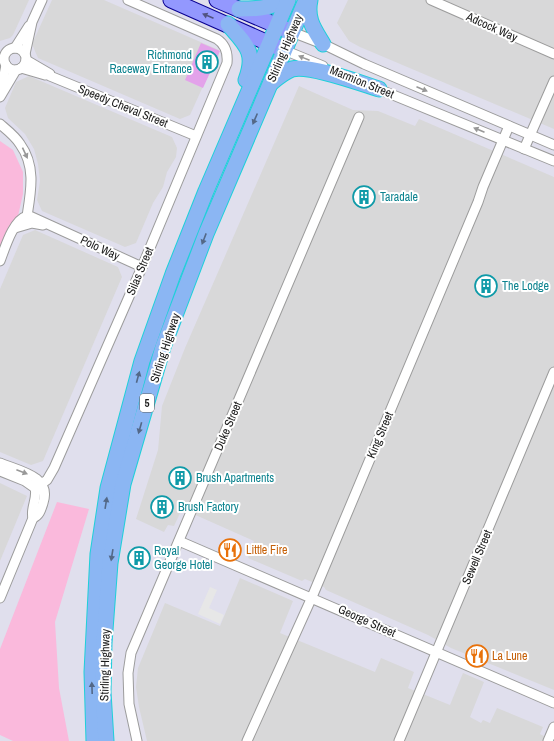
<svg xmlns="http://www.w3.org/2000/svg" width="554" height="741" font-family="'Archivo Narrow',sans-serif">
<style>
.residential{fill:#d8d8d9}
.grass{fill:#e3a2ea}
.park{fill:#fab9dc}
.parking{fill:#e7e7e7}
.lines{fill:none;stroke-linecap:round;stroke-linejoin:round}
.minor-casing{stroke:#9c9c9c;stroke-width:11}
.primary-casing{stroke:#090091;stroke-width:17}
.trunk-casing{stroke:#1ed0d9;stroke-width:17}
.minor{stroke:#fff;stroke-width:9}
.primary{stroke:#9398fe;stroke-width:15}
.trunk{stroke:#8bb6f3;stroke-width:15}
.oneway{fill:#515381}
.oneway2{fill:#989898}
.oneway3{fill:#536887}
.labels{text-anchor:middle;stroke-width:4;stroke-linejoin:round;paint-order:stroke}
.shield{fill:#fff;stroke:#5f5f5f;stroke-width:1}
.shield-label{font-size:11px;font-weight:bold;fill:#1b1b1b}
.street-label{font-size:12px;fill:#1b1b1b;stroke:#fff}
.culture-label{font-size:12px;fill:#0d838f;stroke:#fff;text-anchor:start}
.food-label{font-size:12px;fill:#c56008;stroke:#fff;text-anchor:start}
</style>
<rect width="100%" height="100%" fill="#e0dfed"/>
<g class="residential">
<polygon points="0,0 29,0 13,35 10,38 0,41"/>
<polygon points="52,0 104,0 219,50 218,62 209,73 190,115 180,119 38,58 32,44"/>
<polygon points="348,0 554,0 554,129 360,47 349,41 337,23"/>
<polygon points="29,76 172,137 177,148 176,157 167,172 163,187 153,203 136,243 125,247 42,211 37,200 40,181 38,164 34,149 25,134 8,118 5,108 16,82"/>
<polygon points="299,86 353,110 378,111 415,126 419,119 554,177 554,690 451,648 428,635 326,590 324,587 305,579 302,581 248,558 254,541 182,509 174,526 168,525 164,532 136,519 158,450 162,406 185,348"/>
<polygon points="35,230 118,267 122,277 43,461 31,465 0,452 0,289 23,235"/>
<polygon points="0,483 27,496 0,561"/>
<polygon points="240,578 293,601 280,633 375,672 381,658 414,672 408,688 450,705 463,673 484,682 470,717 481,723 483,720 490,723 497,708 543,727 540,734 554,741 147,741 139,707 136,687 138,668 165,603 220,626"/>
</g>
<polygon class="grass" points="201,43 220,51 203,88 185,80"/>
<g class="park">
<polygon points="0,141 13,150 23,172 23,194 18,216 0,256"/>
<polygon points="57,502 89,509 55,622 59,688 69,741 13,741 0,735 0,649"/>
</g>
<polygon class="parking" points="210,587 217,590 209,608 224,615 220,624 198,614"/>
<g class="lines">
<g class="minor-casing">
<g id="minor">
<polyline points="431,0 554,54"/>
<polyline points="292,32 323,44 364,64 554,145"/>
<polyline points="15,48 29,26"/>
<circle cx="15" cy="59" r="11"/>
<polyline points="284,50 323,66"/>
<polyline points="25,54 32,22 42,0"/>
<polyline points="26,60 50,74 50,76 196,136"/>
<polyline points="21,68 45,75"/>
<polyline points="376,88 554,161"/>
<polyline points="1,91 6,65"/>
<polyline points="0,97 16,70"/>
<path d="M 0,124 C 7,130 15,136 20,144 C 36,166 31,191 27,216"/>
<polyline points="524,149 554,81"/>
<polyline points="27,216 32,217 142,267"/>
<polyline points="15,228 32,223 43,225"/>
<path d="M 0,261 C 5,248 13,220 27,216"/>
<path d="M 0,463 C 19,471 52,476 43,503 C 41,509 40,515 33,518"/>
<polyline points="0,471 25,481 35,488"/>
<path d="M 35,488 L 47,480 L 54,468 L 142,267 L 227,63 C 228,53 226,45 217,39 L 128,0"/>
<polyline points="179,541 554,703"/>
<path d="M 0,598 L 33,518 C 30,508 38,499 35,488"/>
<polyline points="137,741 129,704 128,673 131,653 359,117"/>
<polyline points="247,741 312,597 478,202 483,187 509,126"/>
<polyline points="399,741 554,372"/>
<polyline points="548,741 554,727"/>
</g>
</g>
<g class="primary-casing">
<g id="primary">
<polyline points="171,0 284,50"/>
<polyline points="217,0 292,32"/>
</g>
</g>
<g class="trunk-casing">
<g id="trunk">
<path d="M 310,0 C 306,19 314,29 323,44"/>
<path d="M 239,9 C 255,9 269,9 283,0"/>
<path d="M 228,24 C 245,44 257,52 246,80"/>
<path d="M 271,83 C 277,78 284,72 292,69 C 309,64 360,83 379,89"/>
<polyline points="94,741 92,672 98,554 108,488 142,361 173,274 206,191 288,0"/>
<polyline points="106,741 103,692 104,643 110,563 123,484 163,347 206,234 306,0"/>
</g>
</g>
<use href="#minor" class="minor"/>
<use href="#primary" class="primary"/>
<use href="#trunk" class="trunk"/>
</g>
<defs><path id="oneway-solid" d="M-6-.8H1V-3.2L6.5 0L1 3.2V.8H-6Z"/></defs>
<use class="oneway" href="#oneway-solid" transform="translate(208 16) rotate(-157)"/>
<g class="oneway2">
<use href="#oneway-solid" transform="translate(304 58) rotate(-158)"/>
<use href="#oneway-solid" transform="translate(422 89) rotate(23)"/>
<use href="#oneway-solid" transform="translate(479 130) rotate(-157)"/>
<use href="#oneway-solid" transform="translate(25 153) rotate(65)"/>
<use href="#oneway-solid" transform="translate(22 472) rotate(21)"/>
</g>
<g class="oneway3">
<use href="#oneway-solid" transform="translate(255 119) rotate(113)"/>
<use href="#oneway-solid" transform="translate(204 239) rotate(111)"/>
<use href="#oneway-solid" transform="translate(138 377) rotate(-75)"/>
<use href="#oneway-solid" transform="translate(140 428) rotate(106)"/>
<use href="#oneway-solid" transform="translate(106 503) rotate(-81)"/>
<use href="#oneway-solid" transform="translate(112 555) rotate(99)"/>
<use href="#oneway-solid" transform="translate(92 688) rotate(-92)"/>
</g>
<defs>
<g id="building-ring" transform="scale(1.15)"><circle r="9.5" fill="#fff" stroke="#0f9aa8" stroke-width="1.5"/><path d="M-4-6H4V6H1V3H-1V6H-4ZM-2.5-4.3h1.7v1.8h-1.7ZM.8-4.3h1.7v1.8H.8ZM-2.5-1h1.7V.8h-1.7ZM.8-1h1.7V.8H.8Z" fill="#0f9aa8"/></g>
<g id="restaurant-ring" transform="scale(1.15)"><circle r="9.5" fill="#fff" stroke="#e8710a" stroke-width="1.5"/><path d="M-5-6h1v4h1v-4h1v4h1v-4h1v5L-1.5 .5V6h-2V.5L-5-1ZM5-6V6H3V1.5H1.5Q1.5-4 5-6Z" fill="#e8710a"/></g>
</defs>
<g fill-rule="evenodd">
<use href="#building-ring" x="207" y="62"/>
<use href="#building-ring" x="364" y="197"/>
<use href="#building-ring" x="486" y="286"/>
<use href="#building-ring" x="180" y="478"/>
<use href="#building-ring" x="162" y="507"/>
<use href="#restaurant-ring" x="230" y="550"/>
<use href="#building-ring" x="139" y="558"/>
<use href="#restaurant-ring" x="477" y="656"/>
</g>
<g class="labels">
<rect class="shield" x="140" y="394" width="14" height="18" rx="3"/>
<g class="shield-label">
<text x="147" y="407">5</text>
</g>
<g class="street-label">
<text transform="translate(492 27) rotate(24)" y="4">Adcock Way</text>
<text transform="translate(285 48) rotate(-67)" y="4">Stirling Highway</text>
<text transform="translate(362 82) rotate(22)" y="4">Marmion Street</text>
<text transform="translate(123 106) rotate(22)" y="4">Speedy Cheval Street</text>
<text transform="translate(100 248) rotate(25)" y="4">Polo Way</text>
<text transform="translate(140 271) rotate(-67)" y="4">Silas Street</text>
<text transform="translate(165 348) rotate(-72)" y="4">Stirling Highway</text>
<text transform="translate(228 426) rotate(-67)" y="4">Duke Street</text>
<text transform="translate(380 435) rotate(-67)" y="4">King Street</text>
<text transform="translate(477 557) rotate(-67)" y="4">Sewell Street</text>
<text transform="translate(367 621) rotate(24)" y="4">George Street</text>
<text transform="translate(105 665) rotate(-89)" y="4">Stirling Highway</text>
</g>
<g class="culture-label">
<text x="192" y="59" text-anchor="end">Richmond<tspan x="192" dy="14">Raceway Entrance</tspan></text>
<text x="380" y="201">Taradale</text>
<text x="502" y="290">The Lodge</text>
<text x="196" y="482">Brush Apartments</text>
<text x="178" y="511">Brush Factory</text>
<text x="154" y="555">Royal<tspan x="154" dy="14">George Hotel</tspan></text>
</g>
<g class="food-label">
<text x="246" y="554">Little Fire</text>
<text x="492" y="660">La Lune</text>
</g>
</g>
</svg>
